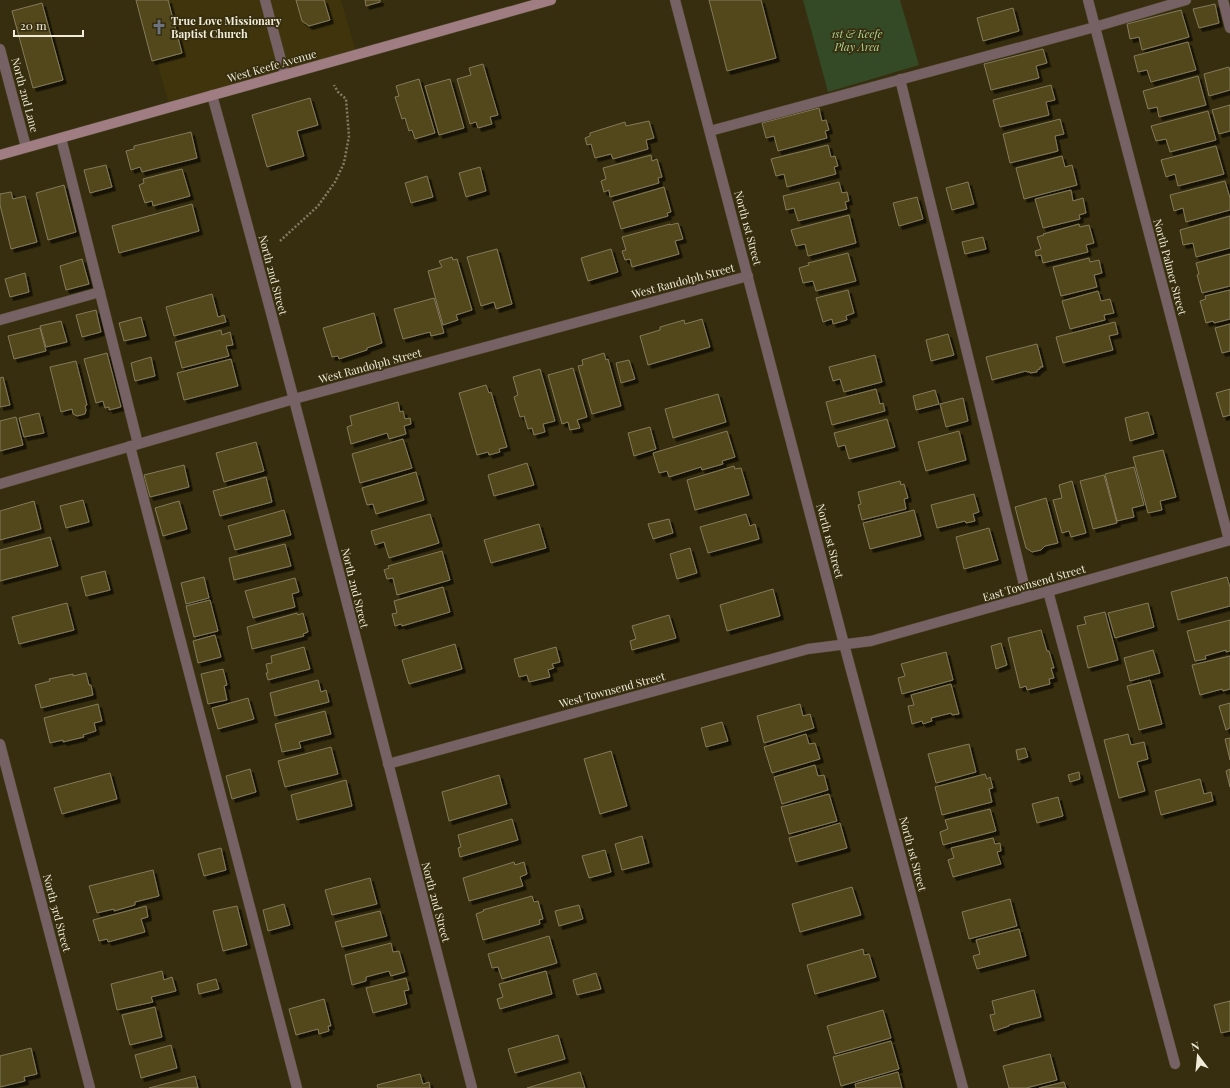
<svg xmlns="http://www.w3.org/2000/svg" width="1230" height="1088" font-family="'Playfair Display',serif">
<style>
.built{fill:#3f340b}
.green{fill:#344926}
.building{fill:#52461c;stroke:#847b5a;filter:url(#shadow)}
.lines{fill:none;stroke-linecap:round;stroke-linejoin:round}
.lane-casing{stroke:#50492b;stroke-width:11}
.street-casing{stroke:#50492b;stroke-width:11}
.secondary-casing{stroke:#50492b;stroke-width:11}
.path{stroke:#837c62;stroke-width:2.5;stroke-dasharray:2 2;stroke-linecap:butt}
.lane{stroke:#766165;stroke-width:10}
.street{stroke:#766165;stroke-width:10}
.secondary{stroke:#9f7d83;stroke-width:10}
.labels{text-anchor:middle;stroke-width:3.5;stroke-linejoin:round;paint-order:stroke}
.poi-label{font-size:11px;font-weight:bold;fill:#f1ecda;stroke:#362e0e;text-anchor:start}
.park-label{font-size:11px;font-style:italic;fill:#add396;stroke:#362e0e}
.street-label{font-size:11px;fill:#f1ecda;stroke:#362e0e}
</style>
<defs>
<filter id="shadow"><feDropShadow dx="3.5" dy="3.5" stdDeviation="0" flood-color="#0009"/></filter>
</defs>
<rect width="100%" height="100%" fill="#362e0e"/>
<polygon class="built" points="139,0 341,0 357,55 170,107"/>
<polygon class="green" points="803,0 900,0 919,65 828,92"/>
<g class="building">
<polygon points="136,0 168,0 182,53 152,61"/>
<polygon points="296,0 324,0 330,20 309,26 302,21"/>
<polygon points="365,0 380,0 380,2 366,6"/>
<polygon points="709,0 761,0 776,58 727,71"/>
<polygon points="42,3 63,80 33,88 12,11"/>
<polygon points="1215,4 1219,23 1199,28 1193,9"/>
<polygon points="1013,8 1019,31 983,41 977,18"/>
<polygon points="1181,10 1189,37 1142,50 1139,37 1130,39 1127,24"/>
<polygon points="1188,42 1196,70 1151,82 1147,70 1138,72 1134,56"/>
<polygon points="1043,49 1047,63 1036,66 1039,78 991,90 984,64"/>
<polygon points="483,64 498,115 490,117 492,124 478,128 476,122 470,124 457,79 471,75 469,68"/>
<polygon points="1229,67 1230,72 1230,90 1209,96 1204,74"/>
<polygon points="1198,76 1206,105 1159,117 1157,107 1148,109 1143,91"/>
<polygon points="419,79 435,133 415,139 412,130 409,131 405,118 402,119 395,97 399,96 396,86"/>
<polygon points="450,79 464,128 439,135 425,86"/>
<polygon points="1051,85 1055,100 1046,102 1049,115 1000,127 993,100"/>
<polygon points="310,98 318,125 297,131 304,156 267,167 252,115"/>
<polygon points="1230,105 1230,131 1219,134 1212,110"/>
<polygon points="819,108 822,121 826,120 829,130 825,131 827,138 778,151 774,136 766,138 762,123"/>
<polygon points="1208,111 1216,140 1170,152 1166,139 1156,141 1151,126"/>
<polygon points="1060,119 1064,134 1055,136 1058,151 1010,163 1003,134"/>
<polygon points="649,121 654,138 646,140 648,149 613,159 611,154 595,158 591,144 587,145 585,138 590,136 590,133 625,122 626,126"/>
<polygon points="191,132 197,158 142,172 140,167 131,170 126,151 134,149 134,146"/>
<polygon points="828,145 831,157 835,156 838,166 834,167 836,174 787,187 784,174 776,176 771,159"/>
<polygon points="1216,146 1224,174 1178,186 1175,174 1166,177 1161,160"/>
<polygon points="651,155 652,161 657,159 662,177 658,178 659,183 610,197 609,190 604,192 601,181 606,179 603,168"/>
<polygon points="1062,156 1065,167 1072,165 1077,185 1024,199 1016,168"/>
<polygon points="106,165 112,187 90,193 84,170"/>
<polygon points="480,167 486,191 466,197 459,173"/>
<polygon points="182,169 190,196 153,206 152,201 145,203 139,185 144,183 143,179"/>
<polygon points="427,176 433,197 411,203 405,183"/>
<polygon points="1225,181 1230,198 1230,210 1186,222 1183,208 1174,211 1170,195"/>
<polygon points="839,182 842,193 847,192 849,201 845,202 847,209 798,221 794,208 786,210 783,196"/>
<polygon points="968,182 974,204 952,210 946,188"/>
<polygon points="64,185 76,232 48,240 36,193"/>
<polygon points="664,187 671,212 667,213 668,216 621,229 613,202"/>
<polygon points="1071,190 1073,201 1083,198 1086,213 1079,215 1080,219 1043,228 1035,199"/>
<polygon points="11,192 13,199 25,196 37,242 11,249 0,205 0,194"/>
<polygon points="917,197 923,219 899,226 893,203"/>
<polygon points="192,204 199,231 119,253 112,226"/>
<polygon points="849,215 856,243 808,256 805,244 796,246 791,230"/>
<polygon points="1230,216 1230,248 1196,257 1193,243 1183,245 1180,230"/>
<polygon points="678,223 683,239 675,241 679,254 632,267 630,259 625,260 622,251 626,250 622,237 670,224 670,225"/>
<polygon points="1079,224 1080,227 1089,225 1094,243 1086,245 1088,252 1043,263 1041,255 1036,256 1035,251 1041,249 1037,237 1044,235 1043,234"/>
<polygon points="983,237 986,249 965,254 962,242"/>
<polygon points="497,249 512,304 496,309 494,302 481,306 467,257"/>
<polygon points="611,249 618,272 588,281 581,258"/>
<polygon points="848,253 856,281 816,291 813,281 803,283 799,268 809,265 808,263"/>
<polygon points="1230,254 1230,286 1202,293 1197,275 1199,274 1196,263"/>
<polygon points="452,257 453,260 457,259 472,310 456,315 458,320 443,325 428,271 442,267 439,261"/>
<polygon points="1089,258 1090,262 1099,260 1102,273 1094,275 1097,287 1061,296 1053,267"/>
<polygon points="82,259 89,284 66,290 60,266"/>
<polygon points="25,273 29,292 10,297 5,279"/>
<polygon points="848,290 854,313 846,316 847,320 833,324 832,319 823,322 816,298"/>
<polygon points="1230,290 1230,319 1214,323 1213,321 1206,323 1200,301 1206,299 1205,296"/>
<polygon points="1098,291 1101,301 1110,299 1114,313 1104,315 1105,320 1070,329 1062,301"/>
<polygon points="212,294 218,317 224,315 226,322 174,336 166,307"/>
<polygon points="434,298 444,333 431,336 430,332 403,339 394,309"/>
<polygon points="96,310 101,332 82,337 76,315"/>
<polygon points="374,313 382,343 367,348 367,350 339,359 338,356 332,357 323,328"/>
<polygon points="141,317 146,336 124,341 119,323"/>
<polygon points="702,319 710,347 648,365 640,336 660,330 660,327 684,320 685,324"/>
<polygon points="61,321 67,342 46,347 40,326"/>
<polygon points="1115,322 1118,334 1109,336 1113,350 1063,363 1056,337"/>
<polygon points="1230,324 1230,351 1222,353 1215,328"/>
<polygon points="40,328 46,351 14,359 8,336"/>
<polygon points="221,330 222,335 230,332 233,345 226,346 229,356 182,368 175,342"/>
<polygon points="948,334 954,355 931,361 926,340"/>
<polygon points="1037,344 1043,367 1040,367 1040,369 1037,370 1037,372 1030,373 1030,372 1027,372 1026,371 992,380 986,357"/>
<polygon points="107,353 121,407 109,410 109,407 105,408 103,401 96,403 84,359"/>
<polygon points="604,353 606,360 608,359 621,406 592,414 578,366 583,365 582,360"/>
<polygon points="875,355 882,382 844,392 840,379 833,381 829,367"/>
<polygon points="151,357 155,376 135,381 131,363"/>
<polygon points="231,359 238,386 184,400 177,373"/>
<polygon points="629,360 635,379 621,383 616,363"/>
<polygon points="76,361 87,405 85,406 86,410 85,414 77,416 73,414 72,409 61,412 50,367"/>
<polygon points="573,368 587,417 577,420 580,428 570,430 568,422 562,424 548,375"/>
<polygon points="540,369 555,421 543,424 545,432 534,435 532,428 528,429 524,416 520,417 514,397 518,395 513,377"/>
<polygon points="3,377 10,405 0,407 0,378"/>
<polygon points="486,385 489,393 491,392 507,447 499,449 500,452 489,455 488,452 477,455 459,393"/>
<polygon points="876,389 880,404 883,403 885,411 832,425 826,402"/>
<polygon points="1230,389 1230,415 1223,417 1216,393"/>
<polygon points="935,390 939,404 916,410 913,396"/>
<polygon points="718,394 726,422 673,438 665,409"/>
<polygon points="963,398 968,421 946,427 940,404"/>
<polygon points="398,402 400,412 403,411 405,419 410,418 411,424 404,426 406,434 389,439 387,433 351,444 347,427 352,425 350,416"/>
<polygon points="1148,412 1154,434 1130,441 1125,418"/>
<polygon points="39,413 44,433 24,437 19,418"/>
<polygon points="16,417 23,445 0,451 0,421"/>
<polygon points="887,419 895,447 849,459 845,445 838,447 834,433"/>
<polygon points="650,427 656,449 634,456 628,433"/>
<polygon points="727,431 735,457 722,461 723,464 702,470 701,467 669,477 667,471 659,473 653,453"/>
<polygon points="959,431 966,460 926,471 918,442"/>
<polygon points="403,439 412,468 360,483 352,454"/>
<polygon points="256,442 264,471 224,482 216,453"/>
<polygon points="1163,450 1176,497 1160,501 1162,510 1148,513 1133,457"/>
<polygon points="527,463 534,485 494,496 488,475"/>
<polygon points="184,465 189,487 150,497 144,475"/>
<polygon points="734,466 735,469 741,468 749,495 695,510 687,480"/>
<polygon points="1134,467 1144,505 1132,508 1134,517 1117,521 1105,474"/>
<polygon points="416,472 424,500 376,514 373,504 367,505 362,488"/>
<polygon points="1104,475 1117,523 1093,529 1080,481"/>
<polygon points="266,477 272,502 220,516 213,491"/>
<polygon points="900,481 901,485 904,484 908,498 904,499 906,509 862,520 858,505 861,504 858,492"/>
<polygon points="1072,481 1086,533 1071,537 1069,531 1062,533 1053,500 1062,498 1059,485"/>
<polygon points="974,494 979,512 973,514 975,521 966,523 965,521 937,528 931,505"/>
<polygon points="1046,498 1058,543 1045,546 1041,550 1032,552 1026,548 1015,507"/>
<polygon points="83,500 89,522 66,528 60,506"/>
<polygon points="34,501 41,529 0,540 0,511"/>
<polygon points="179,501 187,529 163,536 155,508"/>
<polygon points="284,510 291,535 235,550 228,526"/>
<polygon points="914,510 921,536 870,549 863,523"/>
<polygon points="430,514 439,543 389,558 384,542 375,545 371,531"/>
<polygon points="746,514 750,526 755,524 759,539 708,553 700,527"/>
<polygon points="669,519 673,533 653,539 648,524"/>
<polygon points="539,524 546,548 491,563 484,540"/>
<polygon points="989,528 998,560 964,569 956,537"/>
<polygon points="50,537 58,566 0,581 0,550"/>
<polygon points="285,544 291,566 234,580 229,558"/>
<polygon points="690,548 697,573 677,579 670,554"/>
<polygon points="442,551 450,580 397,595 393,578 387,579 384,570 389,568 388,566"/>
<polygon points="105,571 110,590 86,596 81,577"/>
<polygon points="204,577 209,598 186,604 181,583"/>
<polygon points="1227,577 1230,587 1230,606 1178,620 1171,592"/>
<polygon points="295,578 299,592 292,594 295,607 253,618 245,591"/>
<polygon points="443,587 450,612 402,626 401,624 395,626 392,614 397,613 394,601"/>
<polygon points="773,589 780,616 727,631 720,605"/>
<polygon points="210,600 218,631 194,637 186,606"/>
<polygon points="67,603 74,630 19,644 12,617"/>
<polygon points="1148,603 1154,627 1115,638 1108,613"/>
<polygon points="1105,612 1118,660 1088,668 1077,626 1086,624 1084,617"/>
<polygon points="297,613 298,615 303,613 308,632 303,634 304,636 252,649 247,627"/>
<polygon points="669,615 676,638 632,650 630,641 636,639 632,626"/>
<polygon points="1230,620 1230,651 1226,652 1226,650 1205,656 1206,659 1195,661 1187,631"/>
<polygon points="1041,630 1047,651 1049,651 1054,668 1051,668 1054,678 1049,679 1050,684 1027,690 1026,686 1020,688 1008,638"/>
<polygon points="215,635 221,657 198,663 193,641"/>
<polygon points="1001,643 1007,665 996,669 991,646"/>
<polygon points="455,644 462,669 409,684 402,660"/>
<polygon points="304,647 310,669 268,680 266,673 268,673 266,664 272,663 271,656"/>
<polygon points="556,647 560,662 552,664 554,668 548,670 550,677 529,682 527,675 519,677 514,659"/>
<polygon points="1153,650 1160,673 1130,681 1124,658"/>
<polygon points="946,652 953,680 902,694 898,678 905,676 901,664"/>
<polygon points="1230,656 1230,689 1223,691 1222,689 1200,695 1192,665"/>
<polygon points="223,669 227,685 224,686 227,700 208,704 201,674"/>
<polygon points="86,673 89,685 91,685 93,695 41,708 35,685 50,681 49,679 73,674 73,676"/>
<polygon points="318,680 321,692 326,690 329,702 275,716 270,693"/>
<polygon points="1150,680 1162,724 1139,730 1127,686"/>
<polygon points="951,684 959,714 952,715 951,713 931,718 932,721 923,724 922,721 912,724 908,706 914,705 911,695"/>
<polygon points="248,698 254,719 218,729 212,708"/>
<polygon points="1230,703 1230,728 1226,730 1219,706"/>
<polygon points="98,704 102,721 94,723 96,731 83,735 84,737 63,742 63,740 50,743 44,718"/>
<polygon points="800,704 803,716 810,714 814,728 764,743 757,716"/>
<polygon points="325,711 331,734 299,742 301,748 282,752 275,724"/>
<polygon points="722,722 728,741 706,747 701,728"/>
<polygon points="806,734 809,744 815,743 820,759 772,773 764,747"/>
<polygon points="1128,734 1131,745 1144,742 1148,759 1137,762 1145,791 1119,798 1104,740"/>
<polygon points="1230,738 1230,760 1225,739"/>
<polygon points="969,744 976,772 936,783 928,754"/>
<polygon points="331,747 338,774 285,787 278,761"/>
<polygon points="1025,748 1028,757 1018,760 1016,750"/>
<polygon points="611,751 627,806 600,814 584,759"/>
<polygon points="815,765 818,776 824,775 828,790 782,804 774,777"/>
<polygon points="250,769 256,792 232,799 226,776"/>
<polygon points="1230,769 1230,787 1226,771"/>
<polygon points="1079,772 1080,779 1070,782 1068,775"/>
<polygon points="110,773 117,799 62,814 54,788"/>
<polygon points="985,774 987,779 990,777 993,788 989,789 992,802 942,815 935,787"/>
<polygon points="499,775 507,804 449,821 442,792"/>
<polygon points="1200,779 1204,794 1211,792 1213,801 1161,815 1155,791"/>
<polygon points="346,780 352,806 297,820 291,795"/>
<polygon points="829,794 837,821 789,834 781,807"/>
<polygon points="1058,797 1063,816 1037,823 1032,804"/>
<polygon points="990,809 996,831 943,845 940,832 948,829 945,820"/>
<polygon points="512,819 518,840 460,857 458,848 461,847 458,835"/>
<polygon points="840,823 847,848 796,862 789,838"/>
<polygon points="642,836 649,863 622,870 615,844"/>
<polygon points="993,838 995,844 1000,843 1001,851 997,852 1001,864 953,877 948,860 954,858 951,848"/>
<polygon points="221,848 226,870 204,876 198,854"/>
<polygon points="605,850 611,872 589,878 582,856"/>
<polygon points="514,862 515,865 524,862 527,874 520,877 523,886 469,901 463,878"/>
<polygon points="153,870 159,896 135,902 135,905 114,911 114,909 97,913 89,886"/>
<polygon points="370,878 377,904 332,915 325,890"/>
<polygon points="852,887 861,915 800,932 792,904"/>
<polygon points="532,896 534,902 538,901 543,919 539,920 540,924 483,940 476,914 484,911 483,910"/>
<polygon points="1010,899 1017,926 969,939 962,912"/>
<polygon points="284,904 290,925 268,931 263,910"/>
<polygon points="579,905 583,919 559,926 555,911"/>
<polygon points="146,906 148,917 141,919 145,932 108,942 107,939 99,941 93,920"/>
<polygon points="237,906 247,945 223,951 213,911"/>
<polygon points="380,911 387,936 342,947 335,922"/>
<polygon points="1019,929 1026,956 977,969 973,956 980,954 976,940"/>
<polygon points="549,936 557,963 502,979 498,967 492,968 488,954"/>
<polygon points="391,943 393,952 399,951 405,972 391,976 389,971 366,977 366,981 352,985 345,955"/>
<polygon points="863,949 864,955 869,954 876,977 815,994 807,965"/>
<polygon points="162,971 164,980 172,977 176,991 151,997 153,1002 117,1010 111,984"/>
<polygon points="546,971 552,994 500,1009 497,999 503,997 499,984"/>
<polygon points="596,973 601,989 577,995 573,980"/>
<polygon points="406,978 409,990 404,991 407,1004 373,1013 366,988"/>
<polygon points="216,979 219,989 199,994 197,984"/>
<polygon points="1034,990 1041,1017 1009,1025 1009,1026 994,1031 990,1015 995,1014 992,1001"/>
<polygon points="324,999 331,1026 328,1026 329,1031 319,1034 318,1029 296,1035 289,1009"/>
<polygon points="1230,1001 1230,1031 1221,1033 1214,1005"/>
<polygon points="155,1007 162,1037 130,1045 122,1015"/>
<polygon points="883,1010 891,1038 835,1054 827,1026"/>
<polygon points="558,1035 565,1059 515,1073 508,1049"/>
<polygon points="891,1041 899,1069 841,1086 833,1057"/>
<polygon points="171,1045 177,1068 141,1078 135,1055"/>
<polygon points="31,1048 37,1074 24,1077 25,1081 0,1087 0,1056"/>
<polygon points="1050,1054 1057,1080 1026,1088 1009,1088 1003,1066"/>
<polygon points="580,1072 585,1088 527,1088"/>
<polygon points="898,1072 902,1088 856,1088 855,1084"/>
<polygon points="420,1074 423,1084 429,1082 430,1088 378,1088 377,1085"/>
<polygon points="195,1076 198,1088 149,1088"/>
<polygon points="1064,1082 1066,1088 1039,1088"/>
</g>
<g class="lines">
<g class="lane-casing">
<g id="lane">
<polyline points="1223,0 1230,28"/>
<polyline points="900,79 1027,597"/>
<polyline points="710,131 1095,27 1186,0"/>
<polyline points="61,138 138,444"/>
<polyline points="0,320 100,292"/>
<polyline points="130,446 297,1088"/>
<polyline points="1048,591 1175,1064"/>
</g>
</g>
<g class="street-casing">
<g id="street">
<polyline points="265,0 285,75"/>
<polyline points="675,0 844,644 963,1088"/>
<polyline points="1088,0 1229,540"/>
<polyline points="0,49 26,147"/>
<path d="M 212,95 C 303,425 386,757 472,1088"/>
<polyline points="0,484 294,399 748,276"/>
<polyline points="0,744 90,1088"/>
<polyline points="388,764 808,649 871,641 1230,540"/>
</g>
</g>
<g class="secondary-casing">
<polyline id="secondary" points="0,155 551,0"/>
</g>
<polyline class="path" points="280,241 318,206 335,182 344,163 349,136 346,99 338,92 334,85"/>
<use href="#lane" class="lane"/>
<use href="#street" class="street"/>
<use href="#secondary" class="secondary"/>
</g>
<defs>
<g id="church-bare" transform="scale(1.2)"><path d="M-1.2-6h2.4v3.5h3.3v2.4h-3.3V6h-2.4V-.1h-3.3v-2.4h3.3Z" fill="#6b7280" stroke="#362e0e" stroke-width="2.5" paint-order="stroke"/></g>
</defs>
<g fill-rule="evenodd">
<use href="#church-bare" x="159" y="27"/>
</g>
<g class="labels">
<g class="poi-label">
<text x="171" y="25">True Love Missionary<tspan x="171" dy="13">Baptist Church</tspan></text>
</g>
<g class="park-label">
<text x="857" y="38">1st &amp; Keefe<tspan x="857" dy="13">Play Area</tspan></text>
</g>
<g class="street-label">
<text transform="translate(272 66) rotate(-16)" y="4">West Keefe Avenue</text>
<text transform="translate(25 95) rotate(75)" y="4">North 2nd Lane</text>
<text transform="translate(748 228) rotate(75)" y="4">North 1st Street</text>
<text transform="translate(1170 267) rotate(75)" y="4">North Palmer Street</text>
<text transform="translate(273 275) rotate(75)" y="4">North 2nd Street</text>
<text transform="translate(683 281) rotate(-15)" y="4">West Randolph Street</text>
<text transform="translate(370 366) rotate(-15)" y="4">West Randolph Street</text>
<text transform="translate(830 541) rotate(75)" y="4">North 1st Street</text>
<text transform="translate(1034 583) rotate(-16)" y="4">East Townsend Street</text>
<text transform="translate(355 588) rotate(76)" y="4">North 2nd Street</text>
<text transform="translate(612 690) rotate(-15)" y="4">West Townsend Street</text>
<text transform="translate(913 854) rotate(75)" y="4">North 1st Street</text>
<text transform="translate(436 902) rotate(75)" y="4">North 2nd Street</text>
<text transform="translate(57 913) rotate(75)" y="4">North 3rd Street</text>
</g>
</g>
<g transform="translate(1198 1056) rotate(344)" stroke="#362e0e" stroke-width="3" paint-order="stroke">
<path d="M0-3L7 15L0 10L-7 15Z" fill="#f1ecda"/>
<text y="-6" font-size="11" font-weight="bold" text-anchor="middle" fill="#f1ecda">N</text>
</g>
<path d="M14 30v6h69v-6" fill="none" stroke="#f1ecda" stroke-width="2"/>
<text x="20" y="30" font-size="12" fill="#f1ecda" stroke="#362e0e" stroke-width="3" paint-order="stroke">20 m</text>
</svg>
